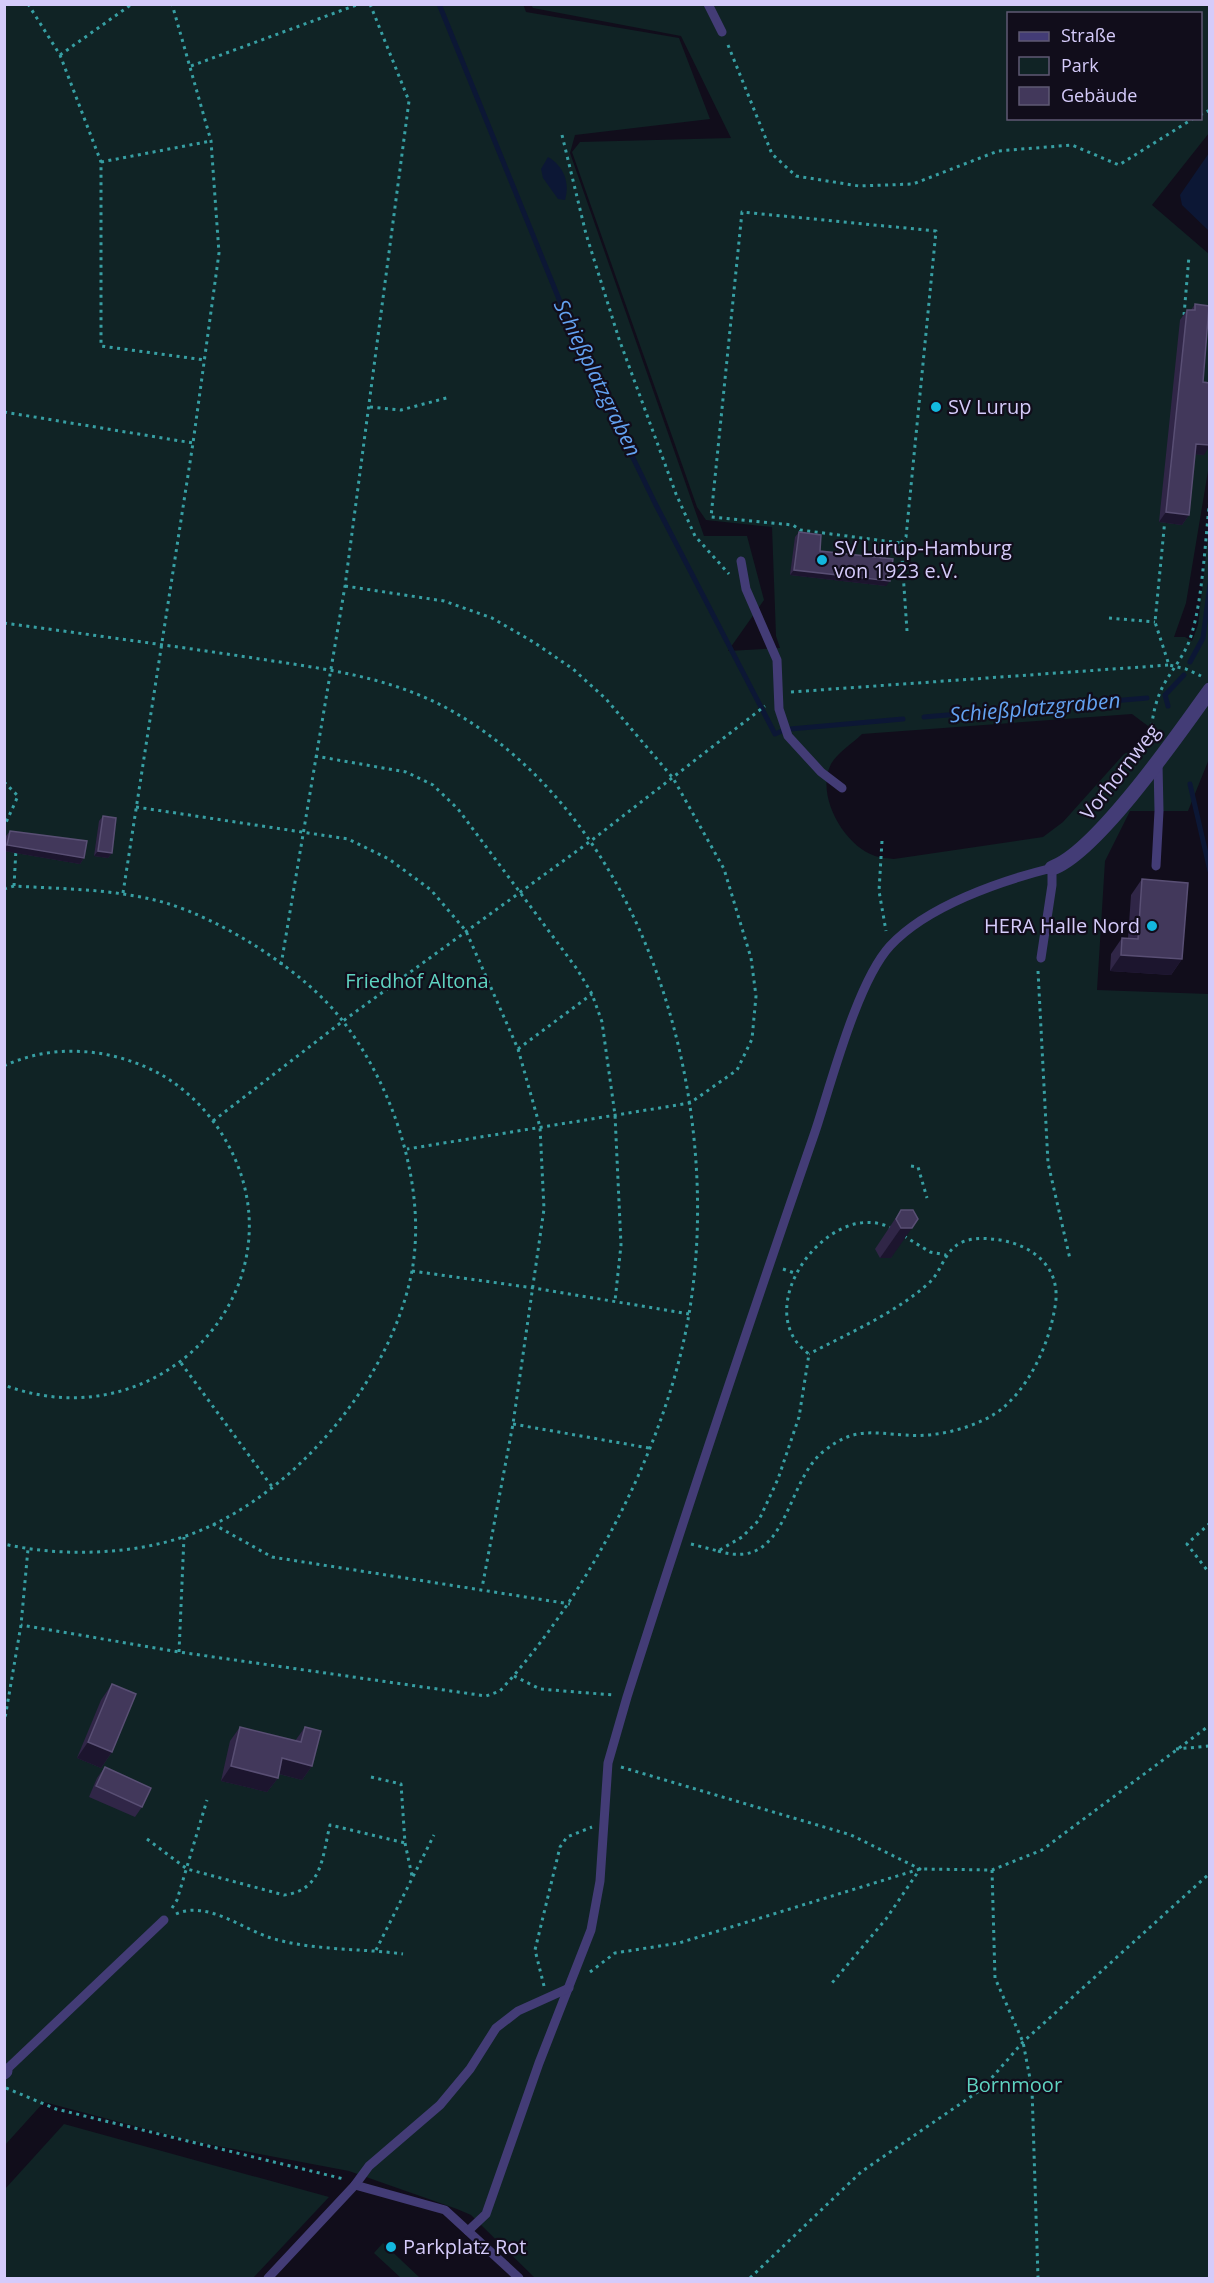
<svg xmlns="http://www.w3.org/2000/svg" width="1214" height="2283" font-family="'Open Sans',sans-serif">
<style>
.green{fill:#102325;fill-rule:evenodd}
.water{fill:#0c1735}
.lines{fill:none;stroke-linecap:round;stroke-linejoin:round}
.stream{stroke:#0c1735;stroke-width:5}
.path{stroke:#379fa3;stroke-width:3;stroke-dasharray:3 4.5;stroke-linecap:butt}
.lane{stroke:#433c76;stroke-width:9}
.street{stroke:#433c76;stroke-width:15}
.wall{fill:#302647}
.shaded-wall{fill:#1c152e}
.building{fill:#42385b;stroke:#594f74;stroke-width:1.5}
.poi-dot{fill:#13b7de;stroke:#110d1b;stroke-width:2}
.labels{text-anchor:middle;stroke-width:4.5;stroke-linejoin:round;paint-order:stroke}
.poi-label{font-size:20px;fill:#d5cbfa;stroke:#110d1b;text-anchor:start}
.street-label{font-size:20px;fill:#d5cbfa;stroke:#110d1b}
.park-label{font-size:20px;fill:#5fd3c1;stroke:#110d1b}
.water-label{font-size:21px;font-style:italic;fill:#63a2f1;stroke:#110d1b}
</style>
<rect width="100%" height="100%" fill="#110d1b"/>
<g class="green">
<path d="M 523,4 L 526,12 L 679,38 L 710,119 L 575,135 L 570,153 L 704,536 L 747,536 L 764,600 L 728,651 L 780,648 L 776,636 L 772,527 L 706,520 L 697,507 L 572,152 L 580,142 L 731,138 L 681,36 L 533,8 L 531,5 L 1209,5 L 1209,133 L 1152,205 L 1209,254 L 1209,465 L 1186,603 L 1174,637 L 1185,637 L 1192,641 L 1198,625 L 1209,527 L 1209,759 L 1188,811 L 1130,811 L 1105,861 L 1097,990 L 1209,994 L 1209,2278 L 535,2278 L 471,2215 L 457,2209 L 349,2171 L 191,2141 L 44,2102 L 5,2145 L 5,5 ZM 1008,14 L 1200,14 L 1200,118 L 1008,118 ZM 1132,714 L 1148,726 C 1143,742 1140,748 1124,754 L 1063,822 L 1043,837 L 894,859 C 888,858 881,858 875,856 C 844,846 815,795 831,764 C 837,753 853,743 862,734 Z"/>
<polygon points="64,2124 329,2197 253,2278 5,2278 5,2189"/>
<polygon points="383,2243 420,2278 401,2278 374,2253"/>
</g>
<g class="water">
<polygon points="1209,153 1209,231 1182,205 1180,195"/>
<path d="M 548,157 C 564,166 570,183 565,200 L 558,199 L 543,178 L 541,169 Z"/>
</g>
<g class="lines">
<g class="stream">
<polyline points="439,4 576,341 655,503 775,734 782,731"/>
<polyline points="1190,662 1203,638 1210,584"/>
<polyline points="1168,706 1165,695 1184,675"/>
<polyline points="924,717 1147,698"/>
<polyline points="790,729 903,719"/>
<polyline points="1190,784 1210,871"/>
</g>
<g class="path">
<polyline points="28,4 60,55 101,162 101,346 205,360"/>
<polyline points="728,45 772,154 796,176 859,186 913,184 998,151 1072,145 1119,165 1194,118"/>
<polyline points="60,55 132,4"/>
<polyline points="191,66 359,4"/>
<polyline points="1200,115 1210,110"/>
<polyline points="562,135 586,234 619,339 676,494 695,536 729,574"/>
<polyline points="101,162 211,141"/>
<polyline points="1184,315 1189,256"/>
<polyline points="370,407 401,410 450,397"/>
<polyline points="4,412 193,443"/>
<polyline points="1165,519 1155,622 1169,665 1186,669 1201,676"/>
<polyline points="901,543 906,537 936,231 742,212 711,517 793,525 800,530 901,543 907,631"/>
<polyline points="345,586 444,601 492,618 535,643 573,669 606,699 673,778 724,869 751,958 756,996 752,1039 737,1070 690,1103 407,1149"/>
<polyline points="1109,618 1155,622"/>
<path d="M 4,623 C 85,634 166,645 247,657 C 317,668 389,675 452,711 C 648,823 725,1102 689,1314 C 667,1444 589,1594 500,1691 L 486,1696 L 179,1652 L 21,1625"/>
<polyline points="791,692 1169,665"/>
<path d="M 1151,741 C 1151,723 1154,705 1162,688 C 1171,670 1185,656 1191,636 C 1203,599 1205,539 1210,499"/>
<polyline points="315,756 406,772 433,785 458,809 577,969 592,994 602,1022 615,1115 621,1245 615,1301"/>
<polyline points="4,782 18,796 4,827"/>
<polyline points="136,807 348,839 389,859 431,890 466,931 518,1049 540,1127 544,1209 513,1424 482,1588"/>
<polyline points="882,841 879,891 886,931"/>
<polyline points="14,886 16,849"/>
<path d="M 4,889 L 14,886 C 65,889 117,889 166,903 C 225,921 305,972 342,1020 C 394,1087 427,1187 412,1271 C 391,1381 292,1499 186,1536 C 132,1555 60,1557 4,1544"/>
<polyline points="123,893 193,443 219,253 211,141 172,4"/>
<polyline points="281,965 345,586 409,101 370,4"/>
<polyline points="1038,971 1048,1163 1070,1259"/>
<polyline points="518,1049 592,994"/>
<path d="M 4,1066 C 44,1047 92,1047 133,1062 C 169,1074 199,1099 220,1131 C 314,1276 166,1446 4,1385"/>
<polyline points="213,1121 343,1021 592,840 765,706"/>
<polyline points="911,1166 918,1167 927,1198"/>
<polyline points="904,1236 930,1252 946,1255"/>
<polyline points="783,1269 797,1274"/>
<polyline points="412,1271 534,1288 689,1314"/>
<polyline points="181,1363 273,1488"/>
<polyline points="513,1424 649,1448"/>
<polyline points="1210,1523 1187,1544 1210,1574"/>
<polyline points="213,1524 272,1557 570,1604"/>
<path d="M 691,1544 L 718,1551 L 742,1537 L 759,1520 L 778,1479 L 799,1417 L 809,1354 C 746,1309 830,1196 891,1228"/>
<path d="M 718,1551 C 789,1573 784,1482 824,1451 C 854,1427 871,1433 906,1435 C 936,1438 981,1427 1004,1407 C 1032,1382 1049,1343 1055,1307 C 1062,1269 1035,1246 1000,1240 C 986,1238 973,1237 960,1243 C 944,1252 942,1270 930,1282 C 896,1313 849,1333 809,1354"/>
<polyline points="179,1652 184,1537"/>
<polyline points="514,1676 540,1689 613,1695"/>
<polyline points="4,1724 21,1625 28,1549"/>
<polyline points="1176,1749 1210,1746"/>
<polyline points="621,1767 851,1835 920,1869 886,1919 832,1983"/>
<polyline points="371,1777 401,1784 405,1843 412,1876"/>
<path d="M 147,1839 L 187,1869 L 284,1895 C 323,1890 322,1857 330,1825 L 405,1843"/>
<polyline points="992,1870 995,1978 1023,2042 1032,2089 1038,2278"/>
<polyline points="172,1908 177,1900 207,1800"/>
<path d="M 176,1914 C 207,1900 242,1929 271,1938 C 314,1951 360,1948 403,1954"/>
<polyline points="376,1950 434,1835"/>
<polyline points="590,1972 615,1953 679,1943 920,1869 992,1870 1042,1850 1210,1725"/>
<polyline points="544,1986 535,1950 560,1847 567,1837 592,1827"/>
<polyline points="6,2088 56,2109 344,2179"/>
<polyline points="750,2278 861,2172 982,2089 1023,2042 1210,1873"/>
</g>
<g class="lane">
<polyline points="708,4 722,32"/>
<polyline points="741,561 746,589 777,660 779,709 788,736 821,772 842,788"/>
<polyline points="1156,866 1159,811 1158,764"/>
<polyline points="5,2071 164,1920"/>
<polyline points="355,2185 445,2210 519,2278"/>
<path d="M 468,2231 L 486,2214 L 539,2063 L 591,1930 L 600,1881 L 608,1763 L 627,1697 C 687,1508 750,1320 815,1132 C 831,1084 857,982 890,946 C 927,906 1000,881 1052,868 L 1052,885 L 1041,958"/>
<polyline points="268,2278 355,2185 369,2166 440,2105 470,2069 496,2028 518,2011 569,1988"/>
</g>
<g class="street">
<path d="M 1052,868 C 1096,853 1180,732 1210,690"/>
<polyline points="4,2072 5,2071"/>
</g>
</g>
<g class="wall">
<polygon points="1195,304 1204,455 1195,454 1189,515 1182,525 1159,522 1180,320 1187,310 1191,310"/>
<polygon points="799,532 820,551 886,586 790,575 795,537"/>
<polygon points="103,816 112,853 108,858 94,856 99,821"/>
<polygon points="10,831 84,858 80,864 4,851 6,836"/>
<polygon points="1142,879 1182,959 1171,975 1110,971 1111,954 1122,938 1128,938 1131,895"/>
<polygon points="901,1210 913,1210 891,1258 880,1258 875,1249"/>
<polygon points="112,1684 112,1752 101,1768 77,1758 101,1700"/>
<polygon points="240,1727 295,1741 305,1727 312,1766 302,1780 279,1774 278,1778 267,1792 221,1781 230,1741"/>
<polygon points="105,1767 142,1807 135,1817 89,1797 97,1778"/>
</g>
<g class="shaded-wall">
<polygon points="1196,444 1209,445 1209,447 1204,455 1189,454"/>
<polygon points="1166,512 1189,515 1182,525 1159,522"/>
<polygon points="794,570 890,581 886,586 790,575"/>
<polygon points="7,845 84,858 80,864 4,851"/>
<polygon points="98,851 112,853 108,858 94,856"/>
<polygon points="1121,955 1182,959 1171,975 1110,971"/>
<polygon points="901,1228 912,1228 891,1258 880,1258"/>
<polygon points="88,1742 112,1752 101,1768 77,1758"/>
<polygon points="282,1758 312,1766 302,1780 272,1772"/>
<polygon points="231,1766 278,1778 267,1792 221,1781"/>
</g>
<g class="building">
<polygon points="1195,304 1209,306 1203,382 1209,383 1209,445 1196,444 1189,515 1166,512 1187,310 1195,310"/>
<polygon points="799,532 821,535 820,551 893,559 890,581 794,570"/>
<polygon points="103,816 116,818 112,853 98,851"/>
<polygon points="10,831 87,841 84,858 7,845"/>
<polygon points="1142,879 1188,883 1182,959 1121,955 1122,938 1138,939"/>
<polygon points="901,1210 913,1210 918,1219 912,1228 901,1228 896,1219"/>
<polygon points="112,1684 136,1694 112,1752 88,1742"/>
<polygon points="240,1727 301,1742 305,1727 321,1731 312,1766 282,1758 278,1778 231,1766"/>
<polygon points="105,1767 151,1788 142,1807 96,1786"/>
</g>
<g class="poi-dot">
<circle cx="936" cy="407" r="6"/>
<circle cx="822" cy="560" r="6"/>
<circle cx="1152" cy="926" r="6"/>
<circle cx="391" cy="2247" r="6"/>
</g>
<g class="labels">
<g class="poi-label">
<text x="948" y="414">SV Lurup</text>
<text x="834" y="555">SV Lurup-Hamburg<tspan x="834" dy="23">von 1923 e.V.</tspan></text>
<text x="1140" y="933" text-anchor="end">HERA Halle Nord</text>
<text x="403" y="2254">Parkplatz Rot</text>
</g>
<g class="street-label">
<text transform="translate(1120 772) rotate(-52)" y="7">Vorhornweg</text>
</g>
<g class="park-label">
<text x="417" y="988">Friedhof Altona</text>
<text x="1014" y="2092">Bornmoor</text>
</g>
<g class="water-label">
<text transform="translate(597 378) rotate(64)" y="7">Schießplatzgraben</text>
<text transform="translate(1035 708) rotate(-5)" y="7">Schießplatzgraben</text>
</g>
</g>
<rect width="1214" height="2283" fill="none" stroke="#d5cbfa" stroke-width="12"/>
<rect x="1007" y="12" width="195" height="108" fill="#110d1b" stroke="#5f5974" stroke-width="1.5"/>
<rect x="1019" y="32" width="30" height="9" fill="#433c76" stroke="#5f5974" stroke-width="1.5"/>
<text x="1061" y="42" font-size="18" fill="#d5cbfa">Straße</text>
<rect x="1019" y="57" width="30" height="18" fill="#102325" stroke="#5f5974" stroke-width="1.5"/>
<text x="1061" y="72" font-size="18" fill="#d5cbfa">Park</text>
<rect x="1019" y="87" width="30" height="18" fill="#42385b" stroke="#5f5974" stroke-width="1.5"/>
<text x="1061" y="102" font-size="18" fill="#d5cbfa">Gebäude</text>
</svg>
